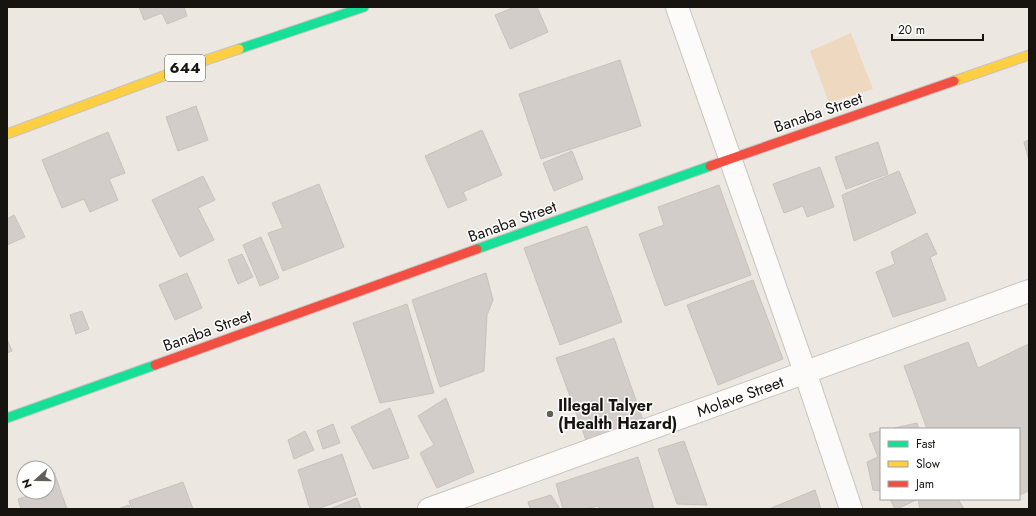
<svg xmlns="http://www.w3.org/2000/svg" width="1036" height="516" font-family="Jost,sans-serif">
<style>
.green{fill:#eed9c0}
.building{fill:#d2cdc8;stroke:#c6c2bd}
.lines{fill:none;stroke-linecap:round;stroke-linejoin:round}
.street-casing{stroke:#c8c3be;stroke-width:24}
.fast-casing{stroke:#c8c3be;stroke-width:11}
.slow-casing{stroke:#c8c3be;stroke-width:11}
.jam-casing{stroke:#c8c3be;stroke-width:11}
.street{stroke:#fcfbfa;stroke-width:22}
.fast{stroke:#16e098;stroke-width:9}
.slow{stroke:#ffcf43;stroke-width:9}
.jam{stroke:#f24e42;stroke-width:9}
.poi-dot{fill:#625e59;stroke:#fff;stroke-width:1.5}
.labels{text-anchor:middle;stroke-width:3;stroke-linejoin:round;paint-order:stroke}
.shield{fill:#fff;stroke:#5d5a58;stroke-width:1}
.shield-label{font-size:15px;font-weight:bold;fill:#171410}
.street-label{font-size:16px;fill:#171410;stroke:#fff}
.poi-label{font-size:16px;font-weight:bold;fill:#171410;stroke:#fff;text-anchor:start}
</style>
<rect width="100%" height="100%" fill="#ede7e1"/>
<polygon class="green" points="851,33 873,89 829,103 810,51"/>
<g class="building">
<polygon points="139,7 184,7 187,16 167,24 162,13 144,20"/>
<polygon points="515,7 537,7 548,32 510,49 495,15"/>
<polygon points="620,60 641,126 541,159 519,94"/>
<polygon points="196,106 208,140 178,151 166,117"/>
<polygon points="482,130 502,175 463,192 467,200 448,208 425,156"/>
<polygon points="108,132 125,173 109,179 118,200 90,212 84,199 62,208 42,160"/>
<polygon points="1029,140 1029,161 1024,142"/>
<polygon points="878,142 888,174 846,189 835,157"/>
<polygon points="572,151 583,179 554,191 543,163"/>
<polygon points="820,167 834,207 807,217 803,206 784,213 773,184"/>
<polygon points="899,171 916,213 854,241 842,195"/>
<polygon points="203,176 215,200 198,208 214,240 180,257 152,200"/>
<polygon points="319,184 344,247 283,271 268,233 283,228 272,203"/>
<polygon points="719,185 751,275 665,306 639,234 664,225 658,207"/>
<polygon points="14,215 25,237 7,245 7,219"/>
<polygon points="587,226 622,322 560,345 524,248"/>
<polygon points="927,233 937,254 930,257 946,300 893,317 876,272 895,264 891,252"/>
<polygon points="261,237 279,278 260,286 243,245"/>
<polygon points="242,254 253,277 238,284 228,260"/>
<polygon points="187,273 202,308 175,320 159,285"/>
<polygon points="486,273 493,300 487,315 484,371 440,387 412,300"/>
<polygon points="753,280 783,359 718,385 687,305"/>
<polygon points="407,304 434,393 380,403 353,323"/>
<polygon points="82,311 89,329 76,334 70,315"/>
<polygon points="614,338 643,420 586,440 556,358 586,348"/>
<polygon points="7,339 12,351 7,353"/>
<polygon points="968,342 978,368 1029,344 1029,491 1019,495 1019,429 927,429 904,366"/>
<polygon points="446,398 474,472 437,488 420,453 434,445 418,416"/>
<polygon points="390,408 409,458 373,469 351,427"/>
<polygon points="917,423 919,429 890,429"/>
<polygon points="333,424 340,443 323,449 317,431"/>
<polygon points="305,431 314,450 294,459 288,440"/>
<polygon points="881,431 881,491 873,490 867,462 878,457 869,434"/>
<polygon points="684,441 707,505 677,504 658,449"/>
<polygon points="342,454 356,495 317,509 310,509 298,470"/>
<polygon points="638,457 654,509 599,509 599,506 583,509 563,509 556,484"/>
<polygon points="54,472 67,509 21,509 18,499 37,493 37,492 48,492 48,475"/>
<polygon points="183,482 193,509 132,509 129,501"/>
<polygon points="815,490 821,509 769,509"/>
<polygon points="551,495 560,509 530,509 528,502"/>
<polygon points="357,498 361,509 330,509"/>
<polygon points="890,499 918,499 897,509 895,509"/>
<polygon points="918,499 958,499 964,509 920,509"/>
<polygon points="129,505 130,509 118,509"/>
</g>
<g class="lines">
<g class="street-casing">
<g id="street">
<polyline points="677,7 805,372 851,509"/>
<polyline points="429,509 1029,291"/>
</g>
</g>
<g class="fast-casing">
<g id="fast">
<polyline points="239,49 364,7"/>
<polyline points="477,249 710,166"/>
<polyline points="7,418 155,365"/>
</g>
</g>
<g class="slow-casing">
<g id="slow">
<polyline points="954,81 1029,55"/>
<polyline points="7,134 209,59 239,49"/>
</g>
</g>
<g class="jam-casing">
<g id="jam">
<polyline points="710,166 954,81"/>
<polyline points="155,365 477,249"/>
</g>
</g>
<use href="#street" class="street"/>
<use href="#fast" class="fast"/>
<use href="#slow" class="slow"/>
<use href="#jam" class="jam"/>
</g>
<circle class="poi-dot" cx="550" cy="414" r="4"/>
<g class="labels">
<rect class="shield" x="165" y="55" width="40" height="26" rx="3"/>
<g class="shield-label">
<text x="185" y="73">644</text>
</g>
<g class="street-label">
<text transform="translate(818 112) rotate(-19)" y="6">Banaba Street</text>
<text transform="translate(512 221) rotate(-20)" y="6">Banaba Street</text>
<text transform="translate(207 330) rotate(-20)" y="6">Banaba Street</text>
<text transform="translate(740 396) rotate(-20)" y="6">Molave Street</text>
</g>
<g class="poi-label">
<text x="558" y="411">Illegal Talyer<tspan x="558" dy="18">(Health Hazard)</tspan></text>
</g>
</g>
<rect width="1036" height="516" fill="none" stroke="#171410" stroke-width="16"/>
<rect x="880" y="428" width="140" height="72" fill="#ffffff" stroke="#a2a19f"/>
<rect x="888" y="441" width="20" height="6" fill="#16e098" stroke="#a2a19f"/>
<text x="916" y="448" font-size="12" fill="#171410">Fast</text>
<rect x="888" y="461" width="20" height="6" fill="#ffcf43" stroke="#a2a19f"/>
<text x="916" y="468" font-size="12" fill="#171410">Slow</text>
<rect x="888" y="481" width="20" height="6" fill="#f24e42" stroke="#a2a19f"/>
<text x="916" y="488" font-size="12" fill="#171410">Jam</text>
<g transform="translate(36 480) rotate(249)"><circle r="19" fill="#ffffff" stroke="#a2a19f"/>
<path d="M0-3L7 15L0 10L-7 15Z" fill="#625e59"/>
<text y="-6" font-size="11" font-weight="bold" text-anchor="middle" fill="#171410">N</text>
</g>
<path d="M892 34v6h91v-6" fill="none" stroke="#171410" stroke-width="2"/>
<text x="898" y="34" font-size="12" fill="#171410" stroke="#ffffff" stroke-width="3" paint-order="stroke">20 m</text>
</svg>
